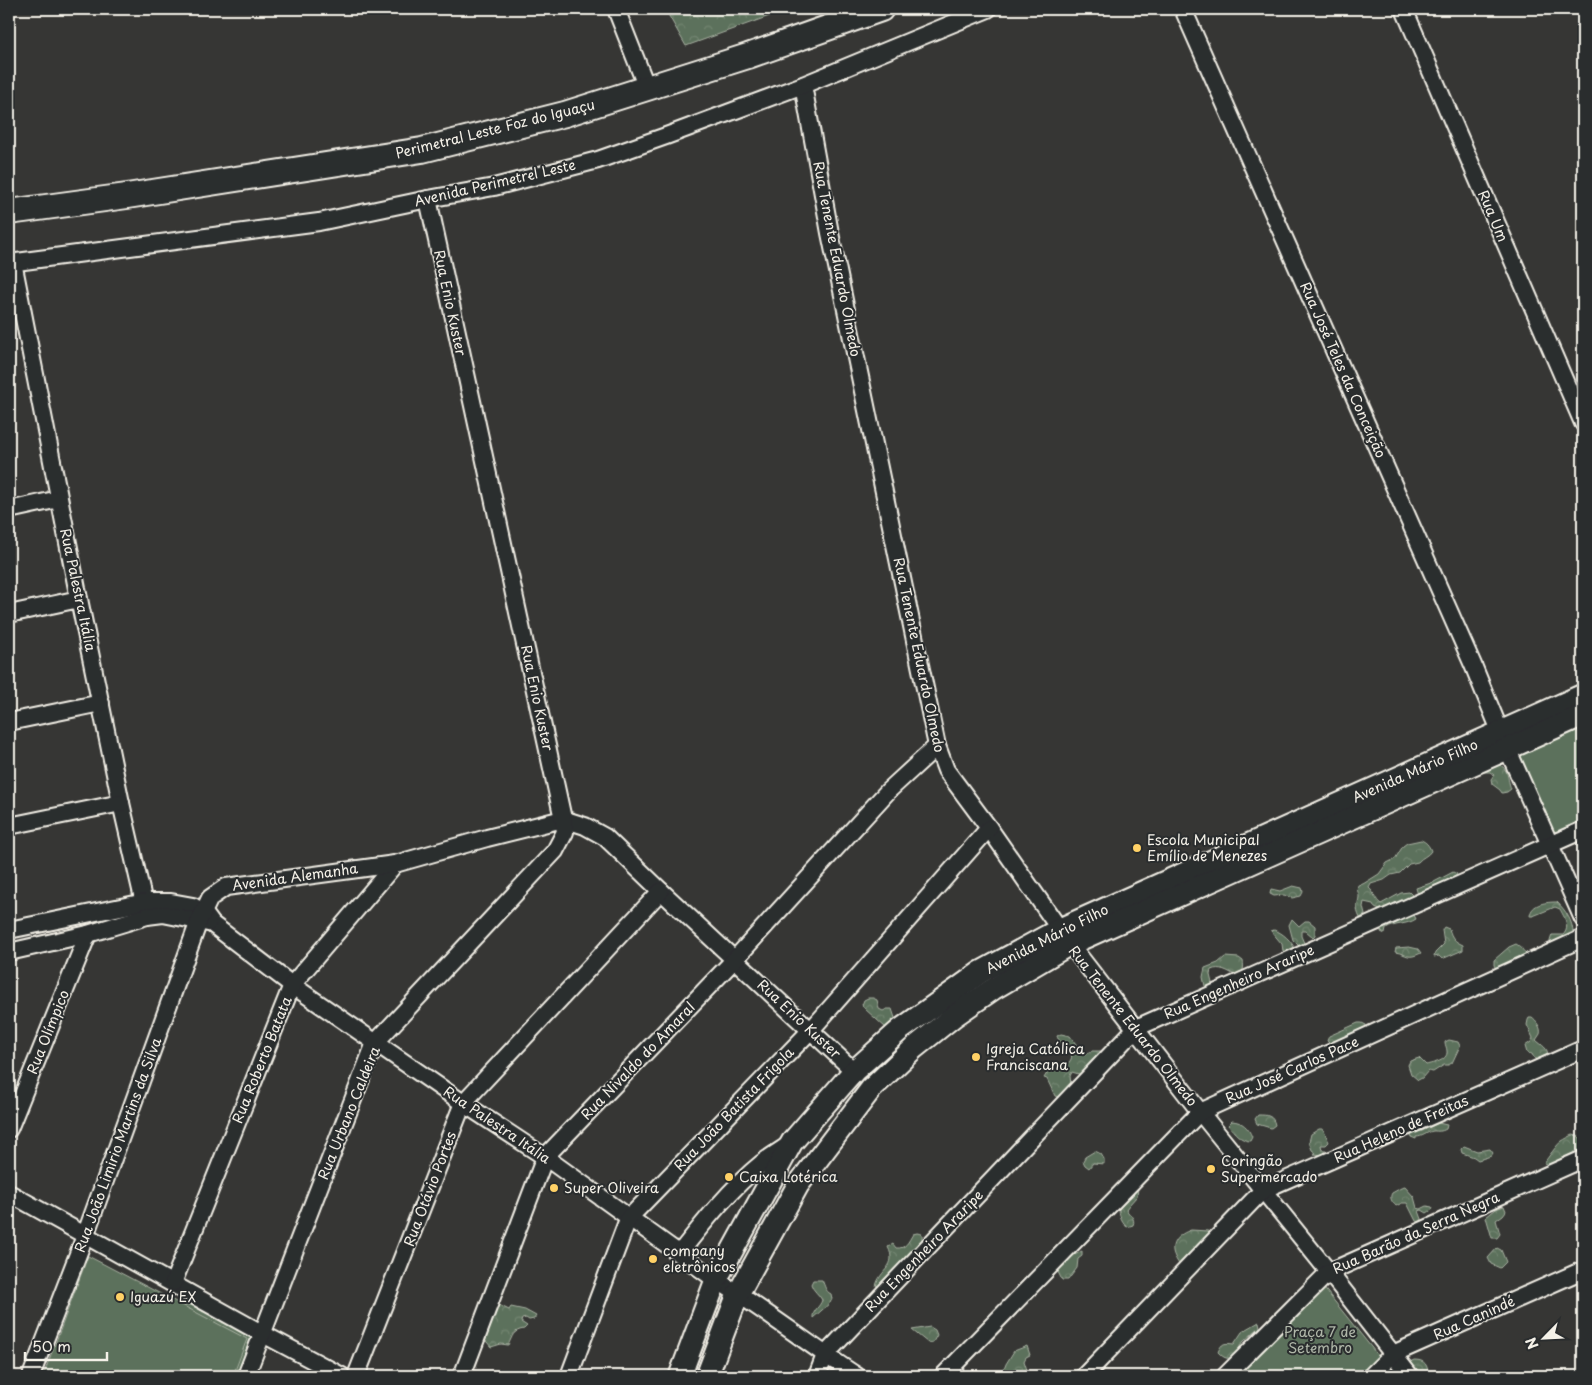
<svg xmlns="http://www.w3.org/2000/svg" width="1592" height="1385" font-family="'Playpen Sans',sans-serif">
<style>
.forest{fill:url(#forest-crowns);stroke:#a8b1a2}
.park{fill:#5c715b;stroke:#a8b1a2}
.lines{fill:none;stroke-linecap:round;stroke-linejoin:round}
.minor-casing{stroke:#f4f1e8;stroke-width:20}
.major-casing{stroke:#f4f1e8;stroke-width:25}
.highway-casing{stroke:#f4f1e8;stroke-width:28}
.minor{stroke:#2a2d2e;stroke-width:16}
.major{stroke:#2a2d2e;stroke-width:21}
.highway{stroke:#2a2d2e;stroke-width:24}
.poi-dot{fill:#ffd166;stroke:#2a2d2e;stroke-width:2}
.labels{text-anchor:middle;stroke-width:4;stroke-linejoin:round;paint-order:stroke}
.street-label{font-size:14px;fill:#f4f1e8;stroke:#2a2d2e}
.poi-label{font-size:14px;fill:#f4f1e8;stroke:#2a2d2e;text-anchor:start}
.park-label{font-size:14px;fill:#b0b7a9;stroke:#2a2d2e}
</style>
<defs>
<pattern id="forest-crowns" width="20" height="18" patternUnits="userSpaceOnUse" patternTransform="scale(1.25)"><rect width="20" height="18" fill="#5c715b"/><path d="M2 6a3 3 0 1 1 6 0M12 15a3 3 0 1 1 6 0" fill="none" stroke="#748673"/></pattern>
</defs>
<rect width="100%" height="100%" fill="#363634"/>
<filter id="ink" filterUnits="userSpaceOnUse"><feTurbulence type="fractalNoise" baseFrequency=".02" numOctaves="2"/><feDisplacementMap in="SourceGraphic" scale="10" xChannelSelector="R" yChannelSelector="G"/><feConvolveMatrix kernelMatrix="1 2 1 2 8 2 1 2 1" color-interpolation-filters="sRGB"/></filter>
<g filter="url(#ink)">
<g class="forest">
<polygon points="665,9 789,9 686,46"/>
<path d="M 1495,762 C 1510,769 1506,775 1511,789 L 1507,792 L 1502,793 L 1500,790 L 1492,784 L 1491,779 L 1494,775 L 1490,772 L 1481,772 Z"/>
<path d="M 1421,840 C 1426,842 1429,845 1431,851 C 1428,856 1422,857 1418,862 L 1409,864 L 1400,873 L 1391,875 L 1384,880 L 1371,884 L 1369,888 C 1375,893 1375,900 1381,904 L 1401,893 L 1409,892 L 1413,896 L 1406,902 L 1380,910 L 1375,908 L 1373,904 L 1364,902 L 1363,907 L 1365,915 L 1360,918 C 1355,908 1358,905 1359,897 C 1359,892 1356,891 1358,885 L 1363,884 L 1379,874 L 1387,863 L 1395,859 L 1403,846 L 1407,843 Z"/>
<polygon points="1453,872 1457,874 1452,881 1418,895 1416,888 1434,882"/>
<polygon points="1293,886 1302,888 1303,892 1301,896 1292,898 1284,895 1274,896 1270,894 1271,889 1280,891"/>
<path d="M 1557,902 C 1566,911 1573,921 1573,934 L 1551,946 L 1550,941 L 1552,935 L 1563,935 C 1571,927 1564,917 1560,909 L 1555,907 L 1533,916 L 1530,916 C 1531,903 1547,902 1557,902 Z"/>
<path d="M 1410,913 L 1414,915 L 1416,919 C 1407,925 1395,923 1386,929 L 1385,934 L 1381,932 L 1382,928 Z"/>
<polygon points="1292,919 1299,926 1305,921 1309,921 1315,926 1315,935 1313,937 1306,931 1301,931 1301,936 1304,943 1301,946 1299,946 1293,940 1289,925"/>
<path d="M 1444,927 L 1449,929 C 1452,938 1454,941 1463,945 L 1463,950 L 1442,959 L 1439,956 L 1434,957 L 1435,953 L 1444,944 L 1442,930 Z"/>
<path d="M 1274,930 C 1282,932 1293,942 1295,950 L 1291,955 L 1283,951 L 1282,944 L 1271,931 Z"/>
<path d="M 1516,944 C 1527,950 1519,954 1535,953 L 1496,969 L 1494,965 L 1494,960 L 1509,947 Z"/>
<path d="M 1409,947 L 1418,949 L 1421,953 C 1407,960 1408,954 1395,952 L 1396,948 Z"/>
<path d="M 1225,957 L 1239,958 L 1243,961 C 1244,968 1244,973 1236,976 C 1228,971 1220,966 1211,970 L 1210,975 L 1212,983 L 1210,987 L 1205,986 L 1203,977 L 1205,968 L 1218,963 Z"/>
<polygon points="868,998 873,998 877,1000 879,1009 883,1011 887,1009 892,1009 895,1018 891,1027 886,1028 865,1009 862,1005 864,1000"/>
<path d="M 1529,1018 L 1532,1018 C 1536,1021 1542,1028 1540,1034 C 1539,1036 1537,1038 1536,1040 C 1541,1045 1549,1048 1548,1057 L 1541,1062 L 1534,1058 L 1532,1054 L 1527,1053 L 1525,1046 L 1531,1042 L 1533,1038 L 1527,1025 L 1528,1020 Z"/>
<polygon points="1358,1023 1362,1023 1366,1025 1365,1029 1338,1044 1329,1043 1327,1041 1329,1036"/>
<path d="M 1061,1034 L 1070,1036 L 1084,1055 L 1092,1051 L 1101,1051 L 1103,1055 L 1082,1075 L 1072,1072 L 1070,1076 L 1071,1085 L 1059,1097 L 1055,1096 L 1047,1079 L 1044,1078 L 1049,1070 C 1058,1069 1065,1069 1070,1061 C 1077,1051 1059,1045 1057,1036 Z"/>
<path d="M 1449,1040 L 1458,1042 L 1460,1046 L 1452,1063 L 1448,1065 L 1444,1065 L 1433,1072 L 1428,1071 L 1422,1078 L 1418,1080 L 1411,1074 L 1408,1065 L 1410,1061 L 1419,1058 L 1426,1065 C 1433,1063 1448,1061 1447,1051 C 1447,1048 1445,1045 1445,1042 Z"/>
<path d="M 1258,1115 C 1267,1115 1273,1115 1275,1125 L 1271,1128 L 1257,1124 L 1255,1119 Z"/>
<path d="M 1232,1121 C 1243,1122 1248,1127 1252,1137 L 1250,1141 C 1241,1141 1234,1132 1228,1125 Z"/>
<path d="M 1438,1123 L 1447,1125 L 1446,1129 C 1441,1132 1438,1131 1433,1131 C 1427,1132 1423,1137 1416,1137 L 1416,1139 L 1411,1137 L 1412,1133 L 1422,1131 Z"/>
<polygon points="1319,1129 1323,1129 1329,1142 1326,1145 1321,1145 1322,1150 1326,1150 1323,1155 1314,1154 1316,1153 1312,1150 1309,1142 1311,1134"/>
<path d="M 1573,1135 L 1578,1136 C 1591,1149 1579,1155 1567,1159 L 1563,1157 C 1558,1164 1552,1168 1544,1163 C 1547,1159 1558,1143 1562,1141 C 1565,1139 1569,1137 1573,1135 Z"/>
<polygon points="1464,1146 1477,1151 1490,1149 1493,1153 1491,1156 1478,1160 1474,1157 1462,1153 1461,1149"/>
<polygon points="1095,1151 1101,1154 1104,1159 1104,1164 1093,1163 1089,1168 1085,1165 1083,1161 1085,1157"/>
<path d="M 1405,1187 L 1414,1197 L 1417,1208 L 1421,1209 L 1427,1206 L 1432,1207 L 1433,1209 L 1427,1213 L 1422,1210 L 1419,1211 L 1422,1219 L 1420,1224 L 1416,1221 L 1407,1203 L 1402,1203 L 1396,1206 C 1392,1202 1389,1198 1392,1193 L 1401,1188 Z"/>
<path d="M 1138,1188 L 1137,1196 L 1129,1205 L 1126,1209 C 1129,1215 1136,1218 1133,1225 L 1127,1227 C 1120,1222 1118,1211 1119,1202 Z"/>
<polygon points="1504,1206 1506,1211 1503,1215 1496,1220 1500,1234 1497,1238 1492,1238 1486,1217 1496,1209"/>
<path d="M 1191,1230 L 1208,1231 L 1211,1235 L 1182,1266 C 1178,1264 1177,1261 1175,1257 C 1168,1243 1179,1234 1191,1230 Z"/>
<path d="M 917,1233 L 922,1234 C 924,1250 904,1262 893,1270 C 889,1274 885,1282 880,1286 L 876,1286 C 880,1269 898,1267 888,1247 L 893,1244 L 896,1248 C 906,1249 908,1242 913,1234 Z"/>
<polygon points="1497,1248 1501,1250 1506,1262 1500,1268 1491,1264 1488,1258"/>
<path d="M 1082,1251 L 1082,1256 L 1078,1259 L 1077,1268 L 1068,1280 L 1062,1280 L 1058,1272 C 1062,1262 1072,1256 1082,1251 Z"/>
<path d="M 813,1280 L 822,1280 C 825,1286 825,1291 831,1294 L 832,1299 L 830,1303 L 813,1318 C 812,1311 820,1307 822,1300 C 819,1294 813,1291 811,1284 Z"/>
<path d="M 194,1304 L 253,1334 L 250,1345 L 259,1351 L 262,1361 C 251,1376 250,1376 232,1376 L 184,1306 Z"/>
<path d="M 499,1305 L 509,1310 L 511,1307 L 525,1310 L 536,1316 L 534,1319 L 529,1320 L 526,1318 L 522,1319 L 521,1322 L 527,1326 L 524,1329 C 512,1331 513,1336 508,1345 L 501,1344 L 491,1347 L 487,1342 L 481,1338 L 494,1307 Z"/>
<path d="M 1259,1322 L 1260,1327 C 1255,1332 1249,1336 1244,1341 C 1237,1349 1232,1368 1218,1352 C 1222,1342 1225,1343 1234,1344 L 1242,1332 Z"/>
<polygon points="930,1327 935,1330 937,1335 933,1342 928,1343 912,1330"/>
<polygon points="1027,1346 1030,1355 1026,1357 1024,1361 1027,1370 1008,1370 1003,1372 1006,1364 1014,1351"/>
<path d="M 1414,1360 C 1426,1360 1427,1365 1429,1376 L 1415,1376 L 1408,1363 Z"/>
</g>
<g class="park">
<polygon points="1583,717 1583,827 1555,840 1514,747"/>
<polygon points="88,1256 247,1339 233,1376 43,1376"/>
<polygon points="1323,1287 1379,1357 1361,1376 1232,1376"/>
</g>
<g class="lines">
<g class="minor-casing">
<g id="minor">
<polyline points="616,9 647,88"/>
<polyline points="1183,9 1473,665 1507,748 1583,919"/>
<polyline points="1404,9 1583,423"/>
<polyline points="803,85 830,233 937,746 946,770 989,828 1070,944 1200,1112 1329,1272 1410,1376"/>
<polyline points="13,262 79,599 121,803 147,916"/>
<polyline points="9,263 319,222 428,199 494,187 598,160 666,136 803,85 988,9"/>
<polyline points="9,510 59,499"/>
<polyline points="9,614 79,599"/>
<polyline points="9,722 101,703"/>
<polyline points="563,819 585,826 605,837 661,891 854,1071"/>
<polyline points="9,826 121,803"/>
<path d="M 9,930 L 145,902 L 171,902 L 193,906 L 204,913 L 212,924 L 292,985 L 463,1103 L 545,1157 L 716,1280 C 764,1309 809,1345 857,1376"/>
<polyline points="9,952 88,934 147,916 163,914 208,923"/>
<polyline points="9,1129 88,934"/>
<polyline points="9,1193 263,1334 342,1376"/>
<path d="M 679,1254 C 703,1223 731,1188 762,1163 C 771,1156 781,1150 790,1144"/>
<polyline points="173,1283 292,985 395,864"/>
<polyline points="31,1376 85,1236 199,921 210,898 226,887 395,864 487,838 563,819"/>
<polyline points="246,1376 375,1043 555,851 565,832 563,819 428,199"/>
<polyline points="356,1376 463,1103 661,891"/>
<polyline points="462,1376 545,1157 735,959 888,791 937,746"/>
<polyline points="569,1376 628,1219 811,1030 989,828"/>
<polyline points="817,1376 825,1355 1136,1028 1583,830"/>
<polyline points="943,1376 1200,1112 1583,938"/>
<polyline points="1084,1376 1263,1190 1583,1049"/>
<polyline points="1225,1376 1329,1272 1583,1159"/>
<polyline points="1371,1376 1393,1354 1583,1270"/>
</g>
</g>
<g class="major-casing">
<g id="major">
<polyline points="680,1376 716,1280 792,1142 854,1071 900,1030 981,972 1060,929 1583,695"/>
<polyline points="707,1376 738,1294 798,1185 871,1089 914,1048 954,1016 993,989 1070,944 1583,715"/>
</g>
</g>
<g class="highway-casing">
<polyline id="highway" points="9,212 127,196 422,150 565,114 748,56 881,9"/>
</g>
<use href="#minor" class="minor"/>
<use href="#major" class="major"/>
<use href="#highway" class="highway"/>
</g>
</g>
<g class="poi-dot">
<circle cx="1137" cy="848" r="5"/>
<circle cx="976" cy="1057" r="5"/>
<circle cx="1211" cy="1169" r="5"/>
<circle cx="729" cy="1177" r="5"/>
<circle cx="554" cy="1188" r="5"/>
<circle cx="653" cy="1259" r="5"/>
<circle cx="120" cy="1297" r="5"/>
</g>
<g class="labels">
<g class="street-label">
<text transform="translate(495 129) rotate(-14)" y="5">Perimetral Leste Foz do Iguaçu</text>
<text transform="translate(495 183) rotate(-13)" y="5">Avenida Perimetrel Leste</text>
<text transform="translate(1493 216) rotate(67)" y="5">Rua Um</text>
<text transform="translate(837 259) rotate(79)" y="5">Rua Tenente Eduardo Olmedo</text>
<text transform="translate(450 303) rotate(78)" y="5">Rua Enio Kuster</text>
<text transform="translate(1343 370) rotate(66)" y="5">Rua José Teles da Conceição</text>
<text transform="translate(78 590) rotate(78)" y="5">Rua Palestra Itália</text>
<text transform="translate(919 655) rotate(78)" y="5">Rua Tenente Eduardo Olmedo</text>
<text transform="translate(537 698) rotate(78)" y="5">Rua Enio Kuster</text>
<text transform="translate(1415 771) rotate(-24)" y="5">Avenida Mário Filho</text>
<text transform="translate(295 877) rotate(-8)" y="5">Avenida Alemanha</text>
<text transform="translate(1047 939) rotate(-27)" y="5">Avenida Mário Filho</text>
<text transform="translate(1239 982) rotate(-24)" y="5">Rua Engenheiro Araripe</text>
<text transform="translate(799 1019) rotate(43)" y="5">Rua Enio Kuster</text>
<text transform="translate(1133 1026) rotate(52)" y="5">Rua Tenente Eduardo Olmedo</text>
<text transform="translate(48 1032) rotate(-68)" y="5">Rua Olímpico</text>
<text transform="translate(262 1060) rotate(-68)" y="5">Rua Roberto Batata</text>
<text transform="translate(638 1061) rotate(-46)" y="5">Rua Nivaldo do Amaral</text>
<text transform="translate(1292 1070) rotate(-24)" y="5">Rua José Carlos Pace</text>
<text transform="translate(734 1109) rotate(-46)" y="5">Rua João Batista Frigola</text>
<text transform="translate(349 1113) rotate(-68)" y="5">Rua Urbano Caldeira</text>
<text transform="translate(497 1125) rotate(34)" y="5">Rua Palestra Itália</text>
<text transform="translate(1401 1129) rotate(-24)" y="5">Rua Heleno de Freitas</text>
<text transform="translate(118 1145) rotate(-70)" y="5">Rua João Limirio Martins da Silva</text>
<text transform="translate(430 1189) rotate(-69)" y="5">Rua Otávio Portes</text>
<text transform="translate(1416 1233) rotate(-24)" y="5">Rua Barão da Serra Negra</text>
<text transform="translate(924 1251) rotate(-46)" y="5">Rua Engenheiro Araripe</text>
<text transform="translate(1474 1318) rotate(-24)" y="5">Rua Canindé</text>
</g>
<g class="poi-label">
<text x="1147" y="845">Escola Municipal<tspan x="1147" dy="16">Emílio de Menezes</tspan></text>
<text x="986" y="1054">Igreja Católica<tspan x="986" dy="16">Franciscana</tspan></text>
<text x="1221" y="1166">Coringão<tspan x="1221" dy="16">Supermercado</tspan></text>
<text x="739" y="1182">Caixa Lotérica</text>
<text x="564" y="1193">Super Oliveira</text>
<text x="663" y="1256">company<tspan x="663" dy="16">eletrônicos</tspan></text>
<text x="130" y="1302">Iguazú EX</text>
</g>
<g class="park-label">
<text x="1320" y="1337">Praça 7 de<tspan x="1320" dy="16">Setembro</tspan></text>
</g>
</g>
<rect width="1592" height="1385" fill="none" stroke="#2a2d2e" stroke-width="30"/>
<rect x="15" y="15" width="1562" height="1355" fill="none" stroke="#f4f1e8" stroke-width="2" filter="url(#ink)"/>
<g transform="translate(1544 1338) rotate(246)" stroke="#2a2d2e" stroke-width="4" paint-order="stroke">
<path d="M0-4L9 19L0 12L-9 19Z" fill="#f4f1e8"/>
<text y="-8" font-size="14" font-weight="bold" text-anchor="middle" fill="#f4f1e8">N</text>
</g>
<path d="M25 1352v8h82v-8" fill="none" stroke="#f4f1e8" stroke-width="2.5"/>
<text x="32" y="1352" font-size="15" fill="#f4f1e8" stroke="#2a2d2e" stroke-width="4" paint-order="stroke">50 m</text>
</svg>
